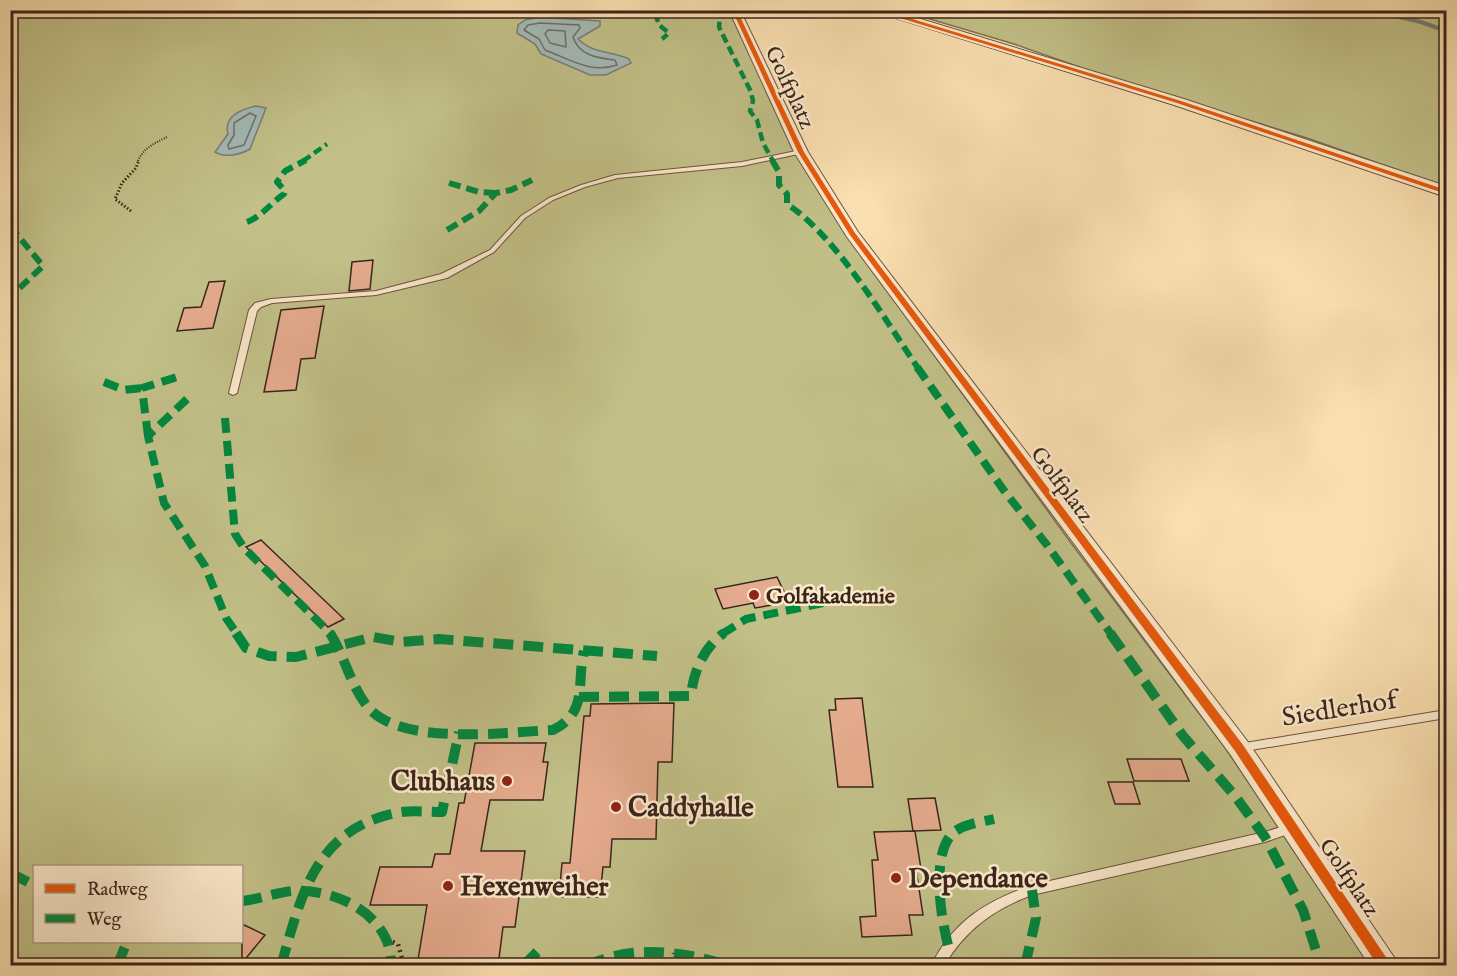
<svg xmlns="http://www.w3.org/2000/svg" width="1457" height="976" font-family="'IM FELL English',serif">
<style>
.green{fill:#c2c088;stroke:#7e7252;stroke-width:1.5;fill-rule:evenodd}
.water{fill:#a3bab7;stroke:#797e79;stroke-width:1.5}
.lines{fill:none;stroke-linecap:round;stroke-linejoin:round}
.shore{stroke:#6e7069;stroke-width:1.5}
.stream{stroke:#797e79;stroke-width:4}
.building{fill:#e5ab8e;stroke:#3a251b;stroke-width:1.5}
.service-casing{stroke:#6a5440;stroke-width:2}
.minor-casing{stroke:#6a5440;stroke-width:2}
.tertiary-casing{stroke:#6a5440;stroke-width:2}
.path-far2{stroke:#3a251b;stroke-width:2;stroke-dasharray:1 1.5;stroke-linecap:butt}
.path-far1{stroke:#3a251b;stroke-width:3;stroke-dasharray:1.5 2;stroke-linecap:butt}
.path{stroke:#3a251b;stroke-width:4.5;stroke-dasharray:2 4;stroke-linecap:butt}
.service{fill:#fceacc;fill-rule:evenodd}
.minor{fill:#fceacc;fill-rule:evenodd}
.tertiary{fill:#fceacc;fill-rule:evenodd}
.quiet-far3{stroke:#00873e;stroke-width:4.5;stroke-dasharray:9 4.5;stroke-linecap:butt}
.quiet-far2{stroke:#00873e;stroke-width:6;stroke-dasharray:12 6;stroke-linecap:butt}
.quiet-far1{stroke:#00873e;stroke-width:8;stroke-dasharray:15 8;stroke-linecap:butt}
.quiet{stroke:#00873e;stroke-width:10;stroke-dasharray:20 10;stroke-linecap:butt}
.cycleway-casing{stroke:#fceacc;stroke-width:4}
.cycleway{fill:#e8590c;fill-rule:evenodd}
.poi-dot{fill:#8f2418;stroke:#fceacc;stroke-width:2}
.labels{text-anchor:middle;stroke-width:5;stroke-linejoin:round;paint-order:stroke}
.street-label{font-size:22px;fill:#3a251b;stroke:#fceacc}
.poi-label{font-size:22px;font-weight:bold;fill:#3a251b;stroke:#fceacc;text-anchor:start}
.near-street-label{font-size:27px;fill:#3a251b;stroke:#fceacc}
.near-poi-label{font-size:27px;font-weight:bold;fill:#3a251b;stroke:#fceacc;text-anchor:start}
</style>
<rect width="100%" height="100%" fill="#fadfb0"/>
<filter id="stains"><feTurbulence type="fractalNoise" baseFrequency=".00333" numOctaves="4"/><feColorMatrix values="0 0 0 0 .2 0 0 0 0 .09 0 0 0 0 .02 0 0 0 .5 -.17"/></filter>
<radialGradient id="worn" r=".72"><stop offset=".6" stop-color="#630" stop-opacity="0"/><stop offset="1" stop-color="#630" stop-opacity=".3"/></radialGradient>
<g class="green">
<path d="M 10,11 L 730,11 L 795,153 L 847,235 L 1071,543 L 1226,749 L 1372,965 L 11,965 ZM 34,866 L 242,866 L 242,942 L 34,942 Z"/>
<polygon points="903,11 1446,11 1446,187 1307,138 1114,79 1014,44"/>
</g>
<g class="water">
<path d="M 539,17 L 600,21 L 600,26 L 578,39 C 595,55 610,50 629,59 L 631,63 L 606,75 L 590,75 L 541,54 L 535,44 L 517,33 L 518,25 L 525,20 Z"/>
<path d="M 256,106 L 266,108 L 250,149 C 240,155 225,158 215,152 L 228,134 C 223,116 242,109 256,106 Z"/>
</g>
<g class="lines">
<g class="shore">
<path d="M 540,23 L 579,25 L 580,28 L 573,37 C 579,56 598,58 615,60 L 617,65 C 590,74 570,59 545,50 L 539,39 L 524,30 L 528,25 Z"/>
<polygon points="548,30 565,31 566,47 550,43 545,34"/>
<polygon points="250,113 256,116 244,145 229,149 228,145 234,135 234,123"/>
</g>
<polyline class="stream" points="1368,10 1421,22 1446,31"/>
</g>
<g class="building">
<polygon points="373,260 370,289 349,291 352,262"/>
<polygon points="225,281 213,328 177,331 184,308 201,307 209,282"/>
<polygon points="324,306 315,358 301,359 296,390 264,392 281,310"/>
<polygon points="261,540 344,619 328,627 246,547"/>
<polygon points="777,577 789,602 755,608 753,603 723,609 715,589"/>
<polygon points="862,698 873,787 838,787 829,710 836,710 835,699"/>
<polygon points="674,703 672,762 658,762 656,839 612,839 610,867 603,867 600,897 559,897 562,863 570,863 584,716 590,716 591,704"/>
<polygon points="475,743 546,743 543,762 548,762 543,800 490,800 481,851 525,851 515,927 503,927 498,966 417,966 427,905 370,905 380,867 432,867 435,854 450,854 459,803 464,803"/>
<polygon points="1127,759 1181,759 1189,781 1134,781"/>
<polygon points="1108,782 1133,782 1140,804 1115,804"/>
<polygon points="935,798 941,830 913,831 908,799"/>
<polygon points="915,831 921,869 916,869 923,915 909,915 912,935 862,937 860,917 876,916 872,860 878,860 874,832"/>
<polygon points="242,924 265,935 242,963"/>
</g>
<g class="lines">
<g class="service-casing">
<g id="service">
<polygon points="801,150 803,151 803,153 742,166 618,178 585,187 553,200 525,218 494,252 447,278 376,295 272,303 261,307 257,311 237,393 233,395 229,393 249,310 255,303 271,299 376,291 441,274 490,250 521,216 549,198 581,185 615,175 742,162"/>
<polygon points="1446,710 1446,718 1239,752 1235,751 1233,748 1235,745 1239,744"/>
<path d="M 1293,823 L 1297,825 L 1299,828 L 1297,831 L 1265,842 L 1032,895 C 994,909 965,930 944,966 L 931,966 C 953,921 986,901 1032,885 L 1265,832 Z"/>
</g>
</g>
<g class="minor-casing">
<polygon id="minor" points="729,10 740,10 808,152 858,232 1248,742 1400,966 1370,966 1230,754 847,237 794,152"/>
</g>
<g class="tertiary-casing">
<polygon id="tertiary" points="870,10 891,10 1184,99 1446,186 1446,197 1174,105"/>
</g>
<path class="path-far2" d="M 138,161 C 143,148 155,143 167,137"/>
<polyline class="path-far1" points="131,211 115,199 122,183 136,168 139,160"/>
<g class="path">
<polyline points="387,940 398,944 404,966"/>
<polyline points="673,966 674,953"/>
</g>
<use href="#service" class="service"/>
<use href="#minor" class="minor"/>
<use href="#tertiary" class="tertiary"/>
<g class="quiet-far3">
<polyline points="273,10 276,14"/>
<polyline points="641,10 656,16 659,25 669,33 662,39"/>
<polyline points="715,10 720,16 719,27 751,92 753,101 750,111 757,120 763,143 773,161"/>
<polyline points="303,161 327,144"/>
</g>
<g class="quiet-far2">
<path d="M 772,160 L 779,172 L 779,185 L 787,194 L 787,204 C 837,237 883,317 918,368"/>
<polyline points="449,183 479,192 496,193"/>
<path d="M 247,222 C 261,217 271,203 284,194 L 285,191 L 277,182 L 285,171 L 306,160"/>
<polyline points="10,226 43,266 10,297"/>
<polyline points="447,230 479,211 496,193 511,190 532,180"/>
</g>
<g class="quiet-far1">
<polyline points="917,367 1005,492 1047,545 1111,634"/>
<polyline points="104,382 124,390 142,388"/>
<polyline points="187,399 148,436 164,503 205,566 226,618 237,634"/>
<polyline points="225,418 235,534 244,548 331,634"/>
<polyline points="148,436 142,388 177,377"/>
<polyline points="722,634 746,619 833,601"/>
</g>
<g class="quiet">
<polyline points="236,633 246,648 269,656 296,657 373,637 401,642 439,639 657,656"/>
<path d="M 330,633 C 345,657 350,684 367,706 C 399,747 506,732 553,730 C 589,712 576,684 584,651"/>
<polyline points="1110,633 1183,736 1235,796 1265,837 1303,910 1321,966"/>
<path d="M 579,697 L 691,696 C 693,672 704,647 724,633"/>
<polyline points="10,873 34,885"/>
<path d="M 242,901 C 259,899 275,893 292,891 C 328,889 370,905 386,939 C 390,947 390,957 392,966"/>
<path d="M 948,945 C 941,918 930,853 954,832 C 965,824 981,822 994,819"/>
<polyline points="548,962 552,966"/>
<polyline points="117,966 127,942"/>
<path d="M 281,966 C 301,897 314,830 396,813 C 410,810 427,812 442,812 L 459,732"/>
<polyline points="523,966 539,950"/>
<path d="M 586,966 C 632,944 683,951 730,966"/>
<polyline points="1025,966 1036,918 1032,890"/>
</g>
<g class="cycleway-casing">
<g id="cycleway">
<polygon points="732,10 737,10 804,152 855,233 1243,745 1392,966 1378,966 1235,751 850,235 798,152"/>
<polygon points="874,10 883,10 1181,101 1446,190 1446,194 1177,103"/>
</g>
</g>
<use href="#cycleway" class="cycleway"/>
</g>
<g class="poi-dot">
<circle cx="754" cy="595" r="6"/>
<circle cx="507" cy="781" r="6"/>
<circle cx="616" cy="807" r="6"/>
<circle cx="896" cy="878" r="6"/>
<circle cx="448" cy="886" r="6"/>
</g>
<g class="labels">
<g class="street-label">
<text transform="translate(791 87) rotate(65)" y="8">Golfplatz</text>
<text transform="translate(1063 484) rotate(53)" y="8">Golfplatz</text>
<text transform="translate(1350 877) rotate(56)" y="8">Golfplatz</text>
</g>
<g class="poi-label">
<text x="766" y="603">Golfakademie</text>
</g>
<g class="near-street-label">
<text transform="translate(1339 708) rotate(-9)" y="9">Siedlerhof</text>
</g>
<g class="near-poi-label">
<text x="495" y="790" text-anchor="end">Clubhaus</text>
<text x="628" y="816">Caddyhalle</text>
<text x="908" y="887">Dependance</text>
<text x="460" y="895">Hexenweiher</text>
</g>
</g>
<rect width="1457" height="976" fill="none" stroke="#fadfb0" stroke-width="36"/>
<rect x="12" y="12" width="1433" height="952" fill="none" stroke="#3a251b" stroke-width="3"/>
<rect x="18" y="18" width="1421" height="940" fill="none" stroke="#3a251b" stroke-width="1.5"/>
<rect x="33" y="865" width="210" height="78" fill="#fceacc" stroke="#ae9b85" stroke-width="1.5"/>
<rect x="45" y="884" width="30" height="9" fill="#e8590c" stroke="#ae9b85" stroke-width="1.5"/>
<text x="87" y="895" font-size="18" fill="#3a251b">Radweg</text>
<rect x="45" y="914" width="30" height="9" fill="#00873e" stroke="#ae9b85" stroke-width="1.5"/>
<text x="87" y="925" font-size="18" fill="#3a251b">Weg</text>
<rect width="100%" height="100%" filter="url(#stains)"/>
<rect width="100%" height="100%" fill="url(#worn)"/>
</svg>
